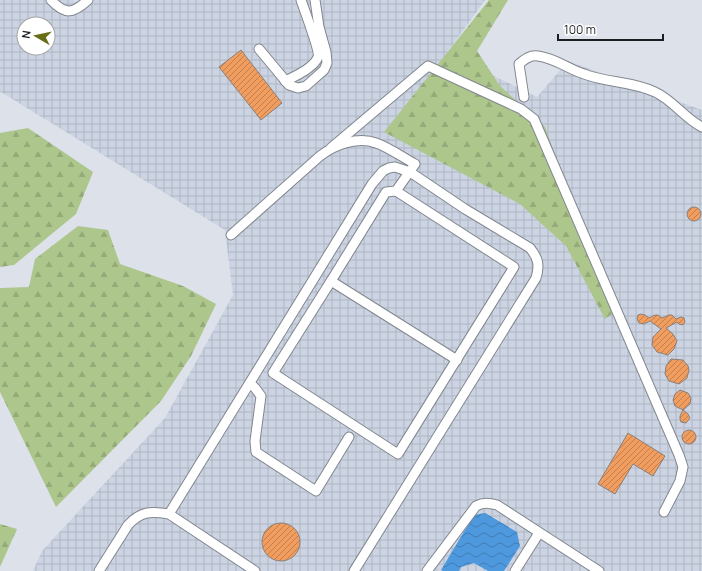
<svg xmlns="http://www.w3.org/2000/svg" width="702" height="571" font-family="Manrope,sans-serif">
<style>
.industrial{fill:url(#industrial-grid);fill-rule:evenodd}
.forest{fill:url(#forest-firs)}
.water{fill:url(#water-waves)}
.building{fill:url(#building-hatch);stroke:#89807b}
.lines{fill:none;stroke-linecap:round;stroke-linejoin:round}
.minor-casing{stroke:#82878f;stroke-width:11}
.minor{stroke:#fff;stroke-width:9}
</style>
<defs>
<pattern id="industrial-grid" width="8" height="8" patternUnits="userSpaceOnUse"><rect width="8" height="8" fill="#ccd4e4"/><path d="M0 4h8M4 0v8" fill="none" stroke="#afb6c3"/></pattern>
<pattern id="forest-firs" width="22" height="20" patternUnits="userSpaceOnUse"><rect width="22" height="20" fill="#adc68c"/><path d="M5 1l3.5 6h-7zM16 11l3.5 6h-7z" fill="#94aa78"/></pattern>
<pattern id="water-waves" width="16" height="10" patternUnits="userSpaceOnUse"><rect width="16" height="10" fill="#4e99de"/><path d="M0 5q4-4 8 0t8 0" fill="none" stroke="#407cb4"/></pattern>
<pattern id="building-hatch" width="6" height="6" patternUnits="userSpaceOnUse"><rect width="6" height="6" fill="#f19d5f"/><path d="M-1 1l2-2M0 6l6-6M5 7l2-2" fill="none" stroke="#c27f4e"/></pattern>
</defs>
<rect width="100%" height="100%" fill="#dce1ea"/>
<path class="industrial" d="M 0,0 L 73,0 L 76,2 L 78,0 L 485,0 L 447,53 L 537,97 L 568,61 L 702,110 L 702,571 L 33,571 L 42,551 L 165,418 L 233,295 L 225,230 L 1,92 L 0,93 ZM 24,24 L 48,24 L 48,48 L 24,48 Z"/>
<g class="forest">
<polygon points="489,0 508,0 477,51 500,86 545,127 613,313 605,319 566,246 520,204 384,132"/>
<polygon points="28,128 93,172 76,214 14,265 0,267 0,133"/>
<polygon points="78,226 108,230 120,264 183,286 216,304 191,356 161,401 56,507 0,392 0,288 29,287 35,259"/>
<polygon points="0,524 17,529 0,567"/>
</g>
<polygon class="water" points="485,513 517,532 520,546 504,571 488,571 474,563 461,567 459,571 443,571 441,570 474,515"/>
<g class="building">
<polygon points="241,50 282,103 261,120 219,67"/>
<circle cx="694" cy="214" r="7"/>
<polygon points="641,314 645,315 649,318 655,315 658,315 662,318 669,315 672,315 676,319 681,317 684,318 685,322 683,325 679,324 677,322 666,328 673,334 677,341 674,349 668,355 657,352 652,345 653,337 661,329 650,321 644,324 639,323 637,319 638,315"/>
<polygon points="671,359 683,360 688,366 689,370 687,378 679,384 669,381 665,374 666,366"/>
<polygon points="680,390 688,393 691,398 690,404 683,410 675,406 673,400 675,394"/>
<polygon points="683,410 688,414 690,418 686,423 681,422 680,419 680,416"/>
<circle cx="689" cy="437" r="7"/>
<polygon points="628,433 665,456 653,476 633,464 615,494 598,484"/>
<circle cx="281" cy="542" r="19"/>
</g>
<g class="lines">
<g class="minor-casing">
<g id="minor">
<path d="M 51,0 C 65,15 73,14 88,0"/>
<polyline points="259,49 289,85 298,88 306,86 324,70 327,63 326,52 319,27 315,0"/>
<path d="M 285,81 C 294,77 314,68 318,57 C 320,51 304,9 301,0"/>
<path d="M 524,97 L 519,64 C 525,59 530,55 538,56 C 555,58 568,69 584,74 C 607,83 632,81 655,92 C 673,100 684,118 702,127"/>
<polyline points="331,148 428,66 521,109 534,119 679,455 683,467 680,481 664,512"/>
<path d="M 231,235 L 320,156 C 334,145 358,136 376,143 C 388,147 404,158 415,164 L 396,191 L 386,192 L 331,281 L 457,360"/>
<polyline points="331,281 273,373 398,454 514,267 396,191"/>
<polyline points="250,383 255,388 261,396 255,441 256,452 316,491 349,437"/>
<path d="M 169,514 L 372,184 L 383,171 L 389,168 L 395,167 L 410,172 L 465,209 L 530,248 C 538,258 540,265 536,278 L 354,571"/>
<path d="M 99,571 L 128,525 C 141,511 151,511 169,514 L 255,571"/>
<path d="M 427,571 L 476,506 C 484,502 489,503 497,505 L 599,571"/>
<polyline points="515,571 539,533"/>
</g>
</g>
<use href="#minor" class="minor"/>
</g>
<g transform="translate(36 36) rotate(279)"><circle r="19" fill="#ffffff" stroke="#a4a5a6"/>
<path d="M0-3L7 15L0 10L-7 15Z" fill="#686e15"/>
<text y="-6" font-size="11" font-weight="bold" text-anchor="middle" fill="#1c1d21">N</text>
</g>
<path d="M558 34v6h105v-6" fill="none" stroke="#1c1d21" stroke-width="2"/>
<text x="564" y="34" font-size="12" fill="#1c1d21" stroke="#ffffff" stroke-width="3" paint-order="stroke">100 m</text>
</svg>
